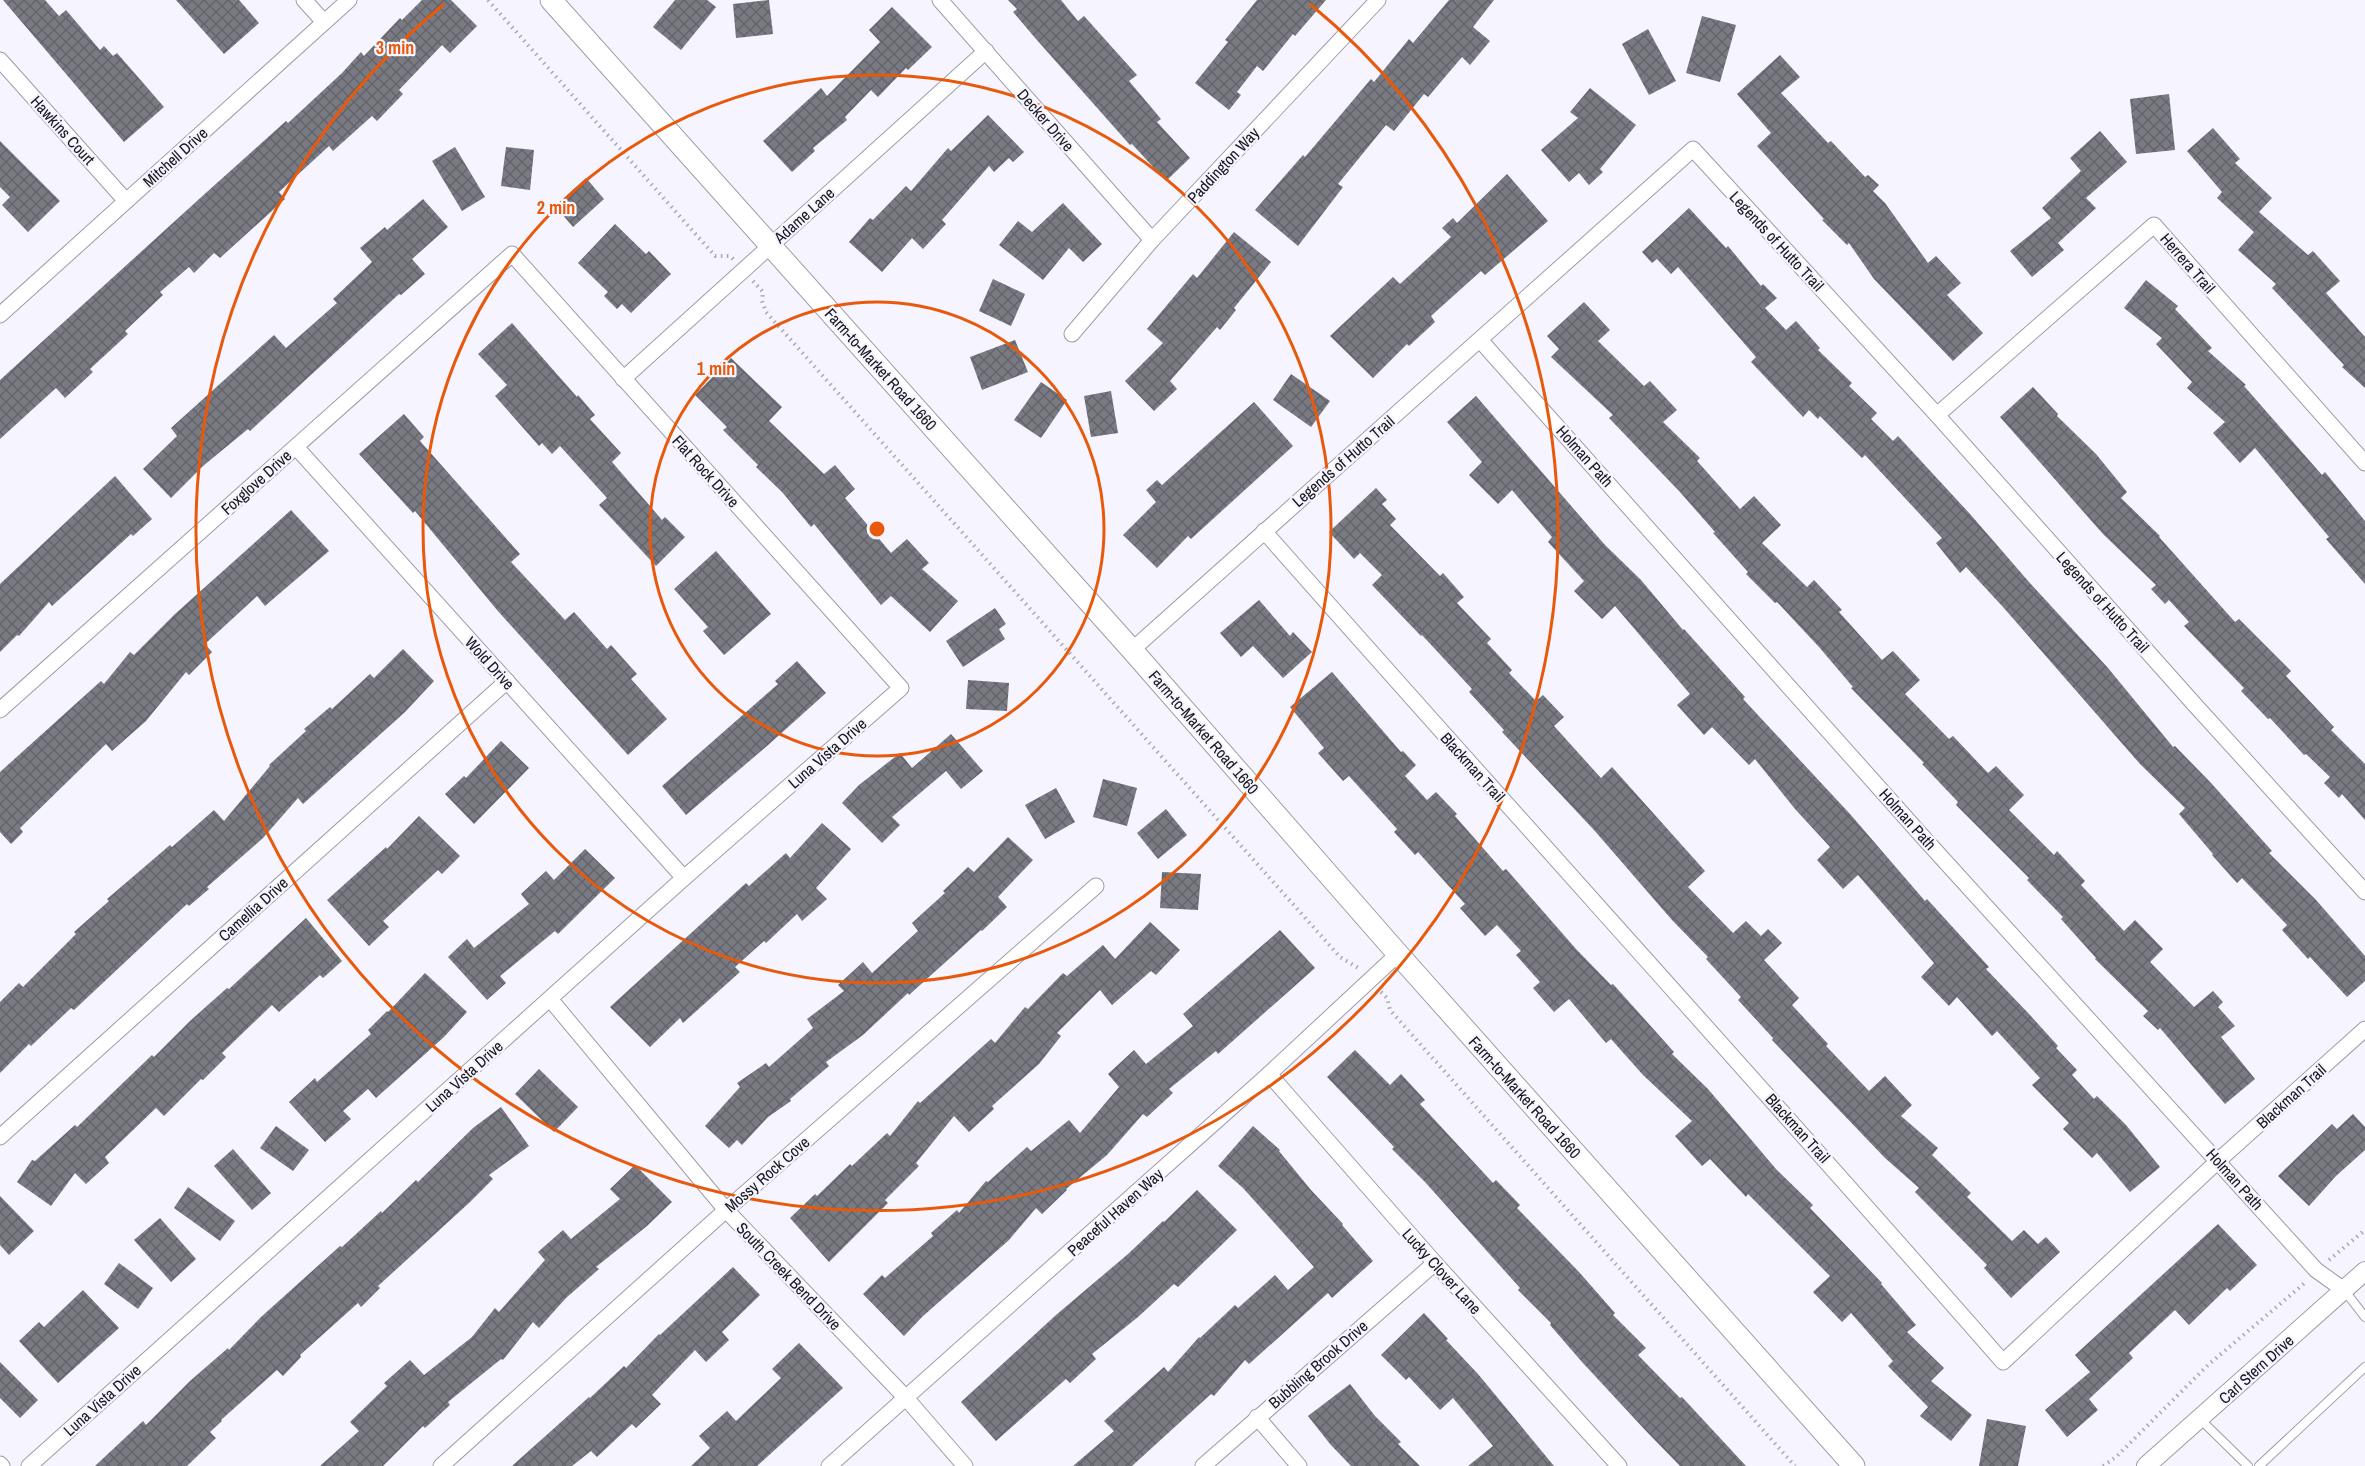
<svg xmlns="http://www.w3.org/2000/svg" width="2365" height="1466" font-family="'Archivo Narrow',sans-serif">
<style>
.building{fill:url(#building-cross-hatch)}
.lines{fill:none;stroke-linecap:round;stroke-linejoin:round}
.service-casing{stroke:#9e9ca7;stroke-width:10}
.minor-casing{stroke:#9e9ca7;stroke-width:17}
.tertiary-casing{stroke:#9e9ca7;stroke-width:20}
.secondary-casing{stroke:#9e9ca7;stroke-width:23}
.path{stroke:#aaa9b2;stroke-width:4;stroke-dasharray:1.5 4.5;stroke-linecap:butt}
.service{stroke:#fff;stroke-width:8}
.minor{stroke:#fff;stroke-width:15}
.tertiary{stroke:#fff;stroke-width:18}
.secondary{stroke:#fff;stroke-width:21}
.ring{fill:none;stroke:#e8590c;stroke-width:3}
.labels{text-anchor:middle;stroke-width:4.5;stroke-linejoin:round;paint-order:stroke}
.street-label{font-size:16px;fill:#18171b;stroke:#f5f4ff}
.centre{fill:#e8590c;stroke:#f5f4ff;stroke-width:3}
.ring-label{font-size:18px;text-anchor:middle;font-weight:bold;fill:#e8590c;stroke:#f5f4ff;stroke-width:4.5;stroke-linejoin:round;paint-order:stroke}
</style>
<defs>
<pattern id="building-cross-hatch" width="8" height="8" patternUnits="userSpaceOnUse" patternTransform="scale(1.5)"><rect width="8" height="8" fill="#7a7a83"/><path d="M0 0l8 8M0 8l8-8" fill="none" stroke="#63636a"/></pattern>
</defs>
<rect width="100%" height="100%" fill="#f5f4ff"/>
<g class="building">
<polygon points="3,0 45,0 59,16 66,10 100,50 104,46 113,56 117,53 164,107 124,142"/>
<polygon points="176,0 239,0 259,23 224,54"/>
<polygon points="422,0 451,0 477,26 450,53 442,45 399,90 403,94 377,121 372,116 333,151 329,146 279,192 285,199 220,258 214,253 194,273 189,267 160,292 163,295 125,331 128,334 90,369 93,372 65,398 56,388 0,439 0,380 208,191 286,121 288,123 342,73 361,52 364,56 400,18 402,20"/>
<polygon points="675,0 707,0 716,7 681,50 653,27"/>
<polygon points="769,0 773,34 736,38 733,4"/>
<polygon points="1008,0 1061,0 1078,21 1084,16 1137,75 1129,81 1161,119 1157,122 1190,158 1166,181 1132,144 1130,145 1036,39 1013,12 1017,9"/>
<polygon points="1257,0 1326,0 1295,36 1293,34 1263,71 1257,66 1237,92 1241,95 1229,110 1195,83 1228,42 1225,40"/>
<polygon points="1449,0 1494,0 1473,27 1490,41 1470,65 1462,57 1428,97 1424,94 1394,131 1386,125 1338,184 1343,187 1298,246 1255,210 1303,155 1305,157 1371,79 1374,82 1409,39 1413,43"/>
<polygon points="892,7 932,47 908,70 906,68 878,97 871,90 845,117 847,120 813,148 815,151 792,172 763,141 821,88 827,96 880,42 869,30"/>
<polygon points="1702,16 1736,25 1720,82 1686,73"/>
<polygon points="1648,29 1676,81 1649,95 1622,44"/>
<polygon points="1780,55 1800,77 1781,93 1828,143 1831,141 1865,177 1868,175 1879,185 1873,191 1885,203 1928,263 1936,256 1961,283 1947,295 1983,333 1953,361 1874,279 1849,243 1847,245 1822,220 1824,219 1757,146 1771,133 1737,94"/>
<polygon points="1590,88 1636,125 1600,169 1603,172 1589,185 1579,173 1569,182 1541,150 1578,118 1570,112"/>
<polygon points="2169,94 2175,150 2136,154 2130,99"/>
<polygon points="988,115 1024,152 1013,162 1009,158 994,172 989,166 942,220 946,224 923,249 912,238 882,272 849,242 870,218 873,220 906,186 911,191 948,148 951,151"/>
<polygon points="2213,128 2240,159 2235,163 2272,198 2259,212 2308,255 2313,251 2340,281 2326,293 2365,337 2365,388 2342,367 2344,365 2272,288 2276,284 2238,250 2254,232 2217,198 2222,192 2187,151"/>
<polygon points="2100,131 2127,162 2086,198 2096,208 2058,243 2064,250 2032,277 2010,251 2051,218 2042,208 2081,171 2070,158"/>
<polygon points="0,141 60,201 28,232 2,205 10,197 0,187"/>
<polygon points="455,147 485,197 462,211 432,161"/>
<polygon points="506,147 534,150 530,190 501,186"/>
<polygon points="1507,174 1548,221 1485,275 1481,271 1431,316 1435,322 1409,346 1407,344 1373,378 1330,336 1393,277 1400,284 1451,237 1442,228 1453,218 1457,223"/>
<polygon points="586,178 604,199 573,227 555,206"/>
<polygon points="423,199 448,227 412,259 425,274 401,295 399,294 250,431 248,429 203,466 171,498 143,469 177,436 171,428 274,335 286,348 337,303 333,299 372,262 360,248 385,227 387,230"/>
<polygon points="1063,203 1102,244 1083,262 1069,248 1043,280 999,245 1018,221 1032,232"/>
<polygon points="1689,208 1726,248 1728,246 1761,286 1763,284 1777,298 1765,308 1786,330 1796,321 1820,348 1818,350 1852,383 1849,386 1877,413 1871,419 1893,441 1898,436 1970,514 2029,582 2108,668 2173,747 2175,746 2211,783 2272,851 2269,853 2316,900 2365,956 2365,981 2347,997 2310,957 2308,959 2282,930 2287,925 2242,878 2237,883 2212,855 2213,854 2179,814 2185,808 2140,764 2003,607 1966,567 1960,573 1936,543 1942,538 1865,455 1862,458 1820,416 1818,419 1809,410 1803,417 1751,362 1756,357 1678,267 1671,274 1657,259 1652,263 1642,252"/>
<polygon points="615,224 646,254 649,251 671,274 631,313 622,304 617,309 604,296 608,292 578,263"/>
<polygon points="1234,232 1271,262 1234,308 1236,310 1220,330 1217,327 1170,381 1177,389 1154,411 1125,381 1163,343 1147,329 1193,274 1197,278"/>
<polygon points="993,279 1025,294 1011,326 979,311"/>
<polygon points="2146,280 2178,306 2175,309 2212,348 2208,351 2246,385 2244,386 2322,475 2325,472 2365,521 2365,584 2326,539 2329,537 2255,448 2240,463 2213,433 2225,422 2187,388 2192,382 2156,344 2162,338 2124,308"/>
<polygon points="1584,302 1610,330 1598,341 1644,386 1650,381 1677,410 1663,422 1700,458 1697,461 1740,509 1754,496 1781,525 1762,543 1807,587 1814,580 1842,610 1839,612 1882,660 1893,651 1920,680 1905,694 1949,739 1953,736 1988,773 1996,766 2024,795 2009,810 2054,855 2057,851 2085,881 2081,885 2124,931 2135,920 2163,949 2150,962 2194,1007 2213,991 2223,1002 2218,1007 2235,1026 2221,1037 2255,1079 2225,1104 2160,1028 2158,1030 2143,1016 2148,1011 2095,959 2096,958 2061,919 2063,917 2027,880 2029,878 1956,805 1958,802 1922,764 1924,763 1851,688 1853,687 1819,647 1777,602 1775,603 1746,574 1748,572 1713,533 1715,532 1680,492 1609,418 1613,415 1551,357 1559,349 1547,336"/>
<polygon points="512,323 577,397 578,395 595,415 590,419 621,453 612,462 662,520 665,517 685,537 656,566 599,505 607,498 560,446 552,454 542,443 539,446 495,396 507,385 478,354"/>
<polygon points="1015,340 1028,372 982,390 970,357"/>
<polygon points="731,358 782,407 769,421 824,474 835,465 855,489 845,498 891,553 907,539 929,563 922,569 958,601 930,632 891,596 881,605 814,524 811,527 782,492 756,467 758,465 723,430 727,427 695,395"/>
<polygon points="1291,374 1330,401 1311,427 1273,400"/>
<polygon points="1041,382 1067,400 1041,438 1014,420"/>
<polygon points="2033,387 2058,414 2057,416 2096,454 2127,492 2121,498 2160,536 2159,537 2235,622 2239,619 2291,671 2286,676 2334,727 2331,730 2365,764 2365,820 2342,794 2339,798 2324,783 2330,777 2306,754 2304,755 2270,718 2268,719 2241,691 2244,688 2184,626 2189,622 2169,600 2165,604 2151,589 2156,585 2103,534 2000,417"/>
<polygon points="1111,391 1118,433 1091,437 1084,396"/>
<polygon points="1476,396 1605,545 1641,580 1683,630 1684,629 1745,697 1743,699 1850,814 1925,901 1927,899 1989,967 1986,969 2030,1015 2058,1046 2056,1048 2077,1070 2072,1075 2094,1099 2097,1096 2126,1125 2160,1167 2130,1192 2097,1153 2092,1158 2063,1129 2069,1123 2032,1085 2040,1078 1997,1031 1992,1036 1957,997 1949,1006 1921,977 1934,963 1858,875 1843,889 1817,860 1830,847 1795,809 1755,759 1749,765 1712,727 1704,735 1677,705 1690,694 1615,606 1602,619 1574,591 1584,581 1548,542 1552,537 1512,490 1498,504 1469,475 1482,462 1447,422"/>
<polygon points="1254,402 1293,446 1191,539 1188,536 1157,568 1123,535 1156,502 1146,490 1157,480 1162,485"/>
<polygon points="404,414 424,437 420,441 520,554 511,562 565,620 574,612 607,649 611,645 637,674 631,679 667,719 628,755 497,610 415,511 413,513 359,454"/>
<polygon points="115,476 152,519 133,536 131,534 52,606 49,602 19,636 17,635 0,652 0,584"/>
<polygon points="1376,488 1387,500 1382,504 1396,519 1390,525 1440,576 1443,573 1464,597 1457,603 1491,639 1487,643 1512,670 1509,673 1536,701 1543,695 1564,717 1554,726 1601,778 1612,767 1705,871 1688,887 1733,933 1746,921 1761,936 1768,929 1782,943 1764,960 1799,998 1792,1005 1828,1044 1826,1046 1869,1091 1885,1076 1912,1105 1901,1116 1938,1148 1932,1155 1971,1193 1967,1197 2012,1241 2024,1230 2038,1244 2046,1237 2060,1252 2011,1298 1984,1268 1987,1265 1915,1192 1919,1188 1885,1158 1772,1040 1773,1038 1738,1000 1741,997 1706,959 1708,957 1672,920 1594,830 1502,732 1504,730 1469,692 1472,689 1422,635 1421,636 1372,585 1382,575 1360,553 1354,559 1329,532"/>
<polygon points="291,510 329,551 265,606 257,596 205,644 212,652 189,675 186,672 146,721 112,751 106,744 20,828 23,832 11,844 0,832 0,772 101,681 104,684 130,652 134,655 175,614"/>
<polygon points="716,551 771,614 724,655 703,631 708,627 674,589"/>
<polygon points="1259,600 1290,636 1293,632 1312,652 1283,678 1253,646 1241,657 1220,633"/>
<polygon points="995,608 1006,624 999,629 1005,639 963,667 946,641"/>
<polygon points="403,649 434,681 405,712 303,804 298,798 263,838 207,887 209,889 189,906 187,904 74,1010 71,1008 31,1046 29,1044 0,1073 0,1002 19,983 23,987 76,934 74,932 109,901 107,899 170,845 172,847 214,810 224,821 270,766 269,765 306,731 304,729 330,707 332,709 370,674 374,678"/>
<polygon points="797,661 826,693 767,746 686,815 662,786 778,684 775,681"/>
<polygon points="1332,672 1401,752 1403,751 1416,765 1405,776 1427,800 1436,792 1457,814 1455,816 1503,871 1506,869 1576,949 1611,985 1613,984 1674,1052 1672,1054 1708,1089 1776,1169 1813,1205 1810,1208 1882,1283 1881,1284 1916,1325 1907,1332 1944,1368 1931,1381 1972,1415 1951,1441 1920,1416 1928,1407 1888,1366 1893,1361 1851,1313 1842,1322 1813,1292 1830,1276 1748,1194 1746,1197 1710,1159 1702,1166 1675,1136 1692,1121 1643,1075 1611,1039 1606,1043 1569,999 1554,1012 1533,988 1540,982 1516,955 1521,951 1497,925 1485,936 1460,908 1465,904 1418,852 1415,855 1394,832 1397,829 1349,776 1343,781 1318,753 1324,748 1290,707"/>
<polygon points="968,680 1009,683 1007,711 966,709"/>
<polygon points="951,734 983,771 961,789 946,771 892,817 900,825 882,843 842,803 859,785 900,753 912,768"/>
<polygon points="501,741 529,768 474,824 445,794 464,776 466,778"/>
<polygon points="1103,779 1137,788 1127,826 1093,817"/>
<polygon points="1056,788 1075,822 1045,839 1025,805"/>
<polygon points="1166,809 1187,835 1158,859 1137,833"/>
<polygon points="419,816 460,856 442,874 438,870 383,921 389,927 369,946 327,900 386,847 387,849"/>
<polygon points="822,823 851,849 816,888 827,899 802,921 797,914 766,943 764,941 735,967 740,972 683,1023 680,1018 650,1047 610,1007 746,883 749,886 786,853 790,858"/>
<polygon points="1008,837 1033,860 998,897 1007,907 982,931 981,930 909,995 908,993 863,1035 826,1062 829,1066 790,1099 791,1101 768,1117 742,1145 737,1140 729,1148 705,1126 740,1087 737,1083 766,1063 769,1067 813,1028 807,1019 844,991 838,985 863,962 872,973 918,931 912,923 945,893 943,891 968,867 974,872"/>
<polygon points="585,849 615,878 558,934 555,931 500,976 506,983 487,1000 448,957 467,939 474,948 529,904 521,894 546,871 554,880"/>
<polygon points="1162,872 1201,874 1198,910 1160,908"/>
<polygon points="306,918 342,961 323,978 320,975 279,1012 272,1005 222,1053 226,1057 203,1080 201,1079 164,1116 156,1108 105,1157 109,1163 86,1184 75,1173 51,1206 17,1182 32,1160 35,1161 75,1125 77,1127 152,1055 154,1057 190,1021 227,988 229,989"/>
<polygon points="1150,922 1180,950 1156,975 1151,971 1112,1005 1100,990 1057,1033 1061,1036 1039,1064 992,1106 994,1109 969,1132 954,1116 916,1163 919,1166 885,1200 888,1203 829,1262 790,1218 815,1194 817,1196 850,1164 852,1166 887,1133 890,1136 918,1101 920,1103 991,1039 995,1043 1025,1007 1028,1009 1063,973 1067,976 1103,945 1115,959"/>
<polygon points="1280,930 1315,968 1218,1054 1216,1051 1169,1089 1173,1093 1147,1117 1143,1114 1107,1155 1066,1189 1067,1190 1042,1214 1036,1208 1009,1240 922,1317 904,1336 863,1294 882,1275 885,1278 933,1236 931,1233 957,1210 959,1213 986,1181 988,1182 1027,1147 1031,1151 1069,1120 1080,1133 1119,1087 1108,1074 1134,1050 1146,1064 1193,1026 1183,1014"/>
<polygon points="425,973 467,1012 444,1037 376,1098 368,1089 343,1111 351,1119 325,1142 289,1102 315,1078 317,1082 371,1034 368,1030 387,1011 388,1012"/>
<polygon points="1355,1050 1390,1085 1401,1074 1425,1100 1420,1104 1493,1183 1496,1180 1520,1205 1517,1208 1579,1272 1615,1313 1613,1315 1646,1348 1638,1355 1680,1398 1682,1397 1746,1466 1680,1466 1646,1431 1582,1362 1550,1325 1551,1323 1518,1290 1520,1288 1425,1182 1392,1149 1394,1147 1327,1077"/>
<polygon points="539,1069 578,1107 554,1132 515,1094"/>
<polygon points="501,1107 529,1146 489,1175 493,1179 469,1203 378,1286 380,1288 361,1307 358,1303 300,1355 301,1357 283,1376 277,1370 221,1420 222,1421 210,1432 216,1438 187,1466 95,1466 143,1421 146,1425 190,1381 228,1348 229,1350 261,1317 340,1246 342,1247 381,1211 382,1213 416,1180 418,1182 473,1128"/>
<polygon points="2353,1114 2365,1127 2365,1150 2336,1176 2309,1206 2278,1176 2332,1124 2337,1129"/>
<polygon points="276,1126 309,1150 293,1171 260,1148"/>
<polygon points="1253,1126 1280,1150 1279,1151 1311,1190 1343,1224 1342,1225 1373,1261 1332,1298 1328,1293 1249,1364 1245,1360 1214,1396 1211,1394 1132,1466 1073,1466 1114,1431 1104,1421 1164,1367 1168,1372 1199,1337 1200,1338 1235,1305 1238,1308 1275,1275 1288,1290 1314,1267 1243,1188 1218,1166"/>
<polygon points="233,1149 271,1193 252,1210 214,1166"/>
<polygon points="635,1165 672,1202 647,1226 596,1267 599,1269 566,1298 539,1328 533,1322 503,1360 501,1359 448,1402 450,1405 425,1428 423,1426 383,1466 320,1466 359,1431 350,1422 387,1386 384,1383 410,1360 424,1375 472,1337 495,1308 499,1312 545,1260 538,1252 563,1230 571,1239 620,1199 610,1189"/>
<polygon points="188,1187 235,1221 220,1241 174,1208"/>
<polygon points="1197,1190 1237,1230 1178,1287 1174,1284 1138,1317 1092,1354 1096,1359 1070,1383 1066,1379 996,1441 961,1402 1056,1315 1128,1254 1163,1221 1164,1222"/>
<polygon points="0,1196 34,1231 9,1255 0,1245"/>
<polygon points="160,1218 196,1259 171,1282 134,1240"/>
<polygon points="2218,1224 2257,1265 2230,1291 2227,1288 2189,1325 2175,1310 2129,1353 2133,1358 2089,1399 2098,1410 2067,1437 2045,1410 2090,1372 2075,1355"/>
<polygon points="119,1263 153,1288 138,1309 104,1284"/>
<polygon points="733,1267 760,1295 722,1332 729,1340 706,1362 695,1350 652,1395 661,1404 636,1428 632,1424 597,1457 591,1451 572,1466 512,1466 589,1397 590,1398 624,1366 626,1368 659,1334 660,1335"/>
<polygon points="83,1290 119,1328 58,1383 19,1341 39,1322 44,1327"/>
<polygon points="1424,1313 1448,1339 1446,1340 1478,1374 1554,1466 1468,1466 1493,1446 1453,1398 1440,1410 1409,1377 1406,1380 1381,1355"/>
<polygon points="799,1343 843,1388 757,1466 691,1466 710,1448 699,1436 727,1411 736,1421 781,1378 772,1369"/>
<polygon points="0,1362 38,1400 20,1418 0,1398"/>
<polygon points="1350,1384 1375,1416 1401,1442 1398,1444 1420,1466 1351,1466 1330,1444 1308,1416"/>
<polygon points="1987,1419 2026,1426 2018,1466 1979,1466"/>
</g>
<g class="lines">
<g class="service-casing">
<g id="service">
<polyline points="2344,1290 2365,1317"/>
<polyline points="2200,1419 2248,1466"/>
<polyline points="2259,1466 2365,1367"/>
</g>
</g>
<g class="minor-casing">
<g id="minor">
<polyline points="304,0 324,22"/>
<polyline points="940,0 1152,240"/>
<polyline points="0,60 126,201"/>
<polyline points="0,315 349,0"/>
<polyline points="1072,334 1152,240 1378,0"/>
<polyline points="1480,340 1922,836 2316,1270 2344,1290"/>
<polyline points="623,379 986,51"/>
<polyline points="1937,415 2154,225 2365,463"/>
<polyline points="296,447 684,878"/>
<path d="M 1264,531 C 1509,809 1759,1083 2003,1362 L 2219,1160 L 2365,1029"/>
<polyline points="1132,650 1693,149 1937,415 2195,705 2365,892"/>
<polyline points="0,710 512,254 901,688 684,878 29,1466"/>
<polyline points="550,999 726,1210 906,1398 965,1466"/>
<polyline points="1269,1074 1435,1263 1619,1466"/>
<polyline points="0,1137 507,681"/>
<polyline points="1257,1417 1299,1466"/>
<polyline points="0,1464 2,1466"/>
<polyline points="441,1466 726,1210 1096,886"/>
<polyline points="829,1466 1269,1074 1398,954"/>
<polyline points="1203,1466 1435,1263"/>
</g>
</g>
<g class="tertiary-casing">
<polyline id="tertiary" points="2146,1466 2365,1271"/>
</g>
<g class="secondary-casing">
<polyline id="secondary" points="551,0 1132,650 1398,954 1854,1466"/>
</g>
<g class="path">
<polyline points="488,0 715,256 730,256 734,260"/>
<polyline points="753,281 763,292 762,301 766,312 1340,957 1360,969"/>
<polyline points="1381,992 1387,998 1390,1010 1795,1466"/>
<polyline points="2329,1260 2365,1230"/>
<polyline points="2103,1466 2116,1457 2208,1365 2306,1282"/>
</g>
<use href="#service" class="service"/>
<use href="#minor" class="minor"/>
<use href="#tertiary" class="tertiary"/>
<use href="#secondary" class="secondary"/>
</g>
<g class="ring">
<circle cx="877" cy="529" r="227"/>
<circle cx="877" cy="529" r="454"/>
<path d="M1310 4A681 681 0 1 1 444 4"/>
</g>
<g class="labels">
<g class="street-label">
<text transform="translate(1046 120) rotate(49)" y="6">Decker Drive</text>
<text transform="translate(63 130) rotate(48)" y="6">Hawkins Court</text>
<text transform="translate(175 157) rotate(-42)" y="6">Mitchell Drive</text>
<text transform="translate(1223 165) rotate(-47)" y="6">Paddington Way</text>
<text transform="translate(804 215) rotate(-42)" y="6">Adame Lane</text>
<text transform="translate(1777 241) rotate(47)" y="6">Legends of Hutto Trail</text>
<text transform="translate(2188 263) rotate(49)" y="6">Herrera Trail</text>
<text transform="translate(881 369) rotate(48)" y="6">Farm-to-Market Road 1660</text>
<text transform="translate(1585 456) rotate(48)" y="6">Holman Path</text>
<text transform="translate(1343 461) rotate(-41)" y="6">Legends of Hutto Trail</text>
<text transform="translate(706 471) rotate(48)" y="6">Flat Rock Drive</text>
<text transform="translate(256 482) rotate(-42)" y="6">Foxglove Drive</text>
<text transform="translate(2103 602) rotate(48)" y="6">Legends of Hutto Trail</text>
<text transform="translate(490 663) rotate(48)" y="6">Wold Drive</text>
<text transform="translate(1204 732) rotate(49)" y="6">Farm-to-Market Road 1660</text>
<text transform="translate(827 753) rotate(-41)" y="6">Luna Vista Drive</text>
<text transform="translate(1473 767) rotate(48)" y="6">Blackman Trail</text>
<text transform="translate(1908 819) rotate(48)" y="6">Holman Path</text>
<text transform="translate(253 909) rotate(-42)" y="6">Camellia Drive</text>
<text transform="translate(464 1076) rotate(-42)" y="6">Luna Vista Drive</text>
<text transform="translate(2291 1096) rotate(-42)" y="6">Blackman Trail</text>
<text transform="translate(1525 1097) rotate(48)" y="6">Farm-to-Market Road 1660</text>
<text transform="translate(1798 1128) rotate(48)" y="6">Blackman Trail</text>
<text transform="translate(767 1174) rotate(-41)" y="6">Mossy Rock Cove</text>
<text transform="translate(2235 1179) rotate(48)" y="6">Holman Path</text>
<text transform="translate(1115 1212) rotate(-42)" y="6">Peaceful Haven Way</text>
<text transform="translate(1442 1271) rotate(48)" y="6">Lucky Clover Lane</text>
<text transform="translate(789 1276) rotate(46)" y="6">South Creek Bend Drive</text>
<text transform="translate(1318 1364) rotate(-41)" y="6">Bubbling Brook Drive</text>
<text transform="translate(2256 1369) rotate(-42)" y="6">Carl Stern Drive</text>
<text transform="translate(102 1400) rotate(-42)" y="6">Luna Vista Drive</text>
</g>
</g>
<circle cx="877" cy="529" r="9" class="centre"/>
<g class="ring-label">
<text x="395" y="54">3 min</text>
<text x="556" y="214">2 min</text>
<text x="716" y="375">1 min</text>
</g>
</svg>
